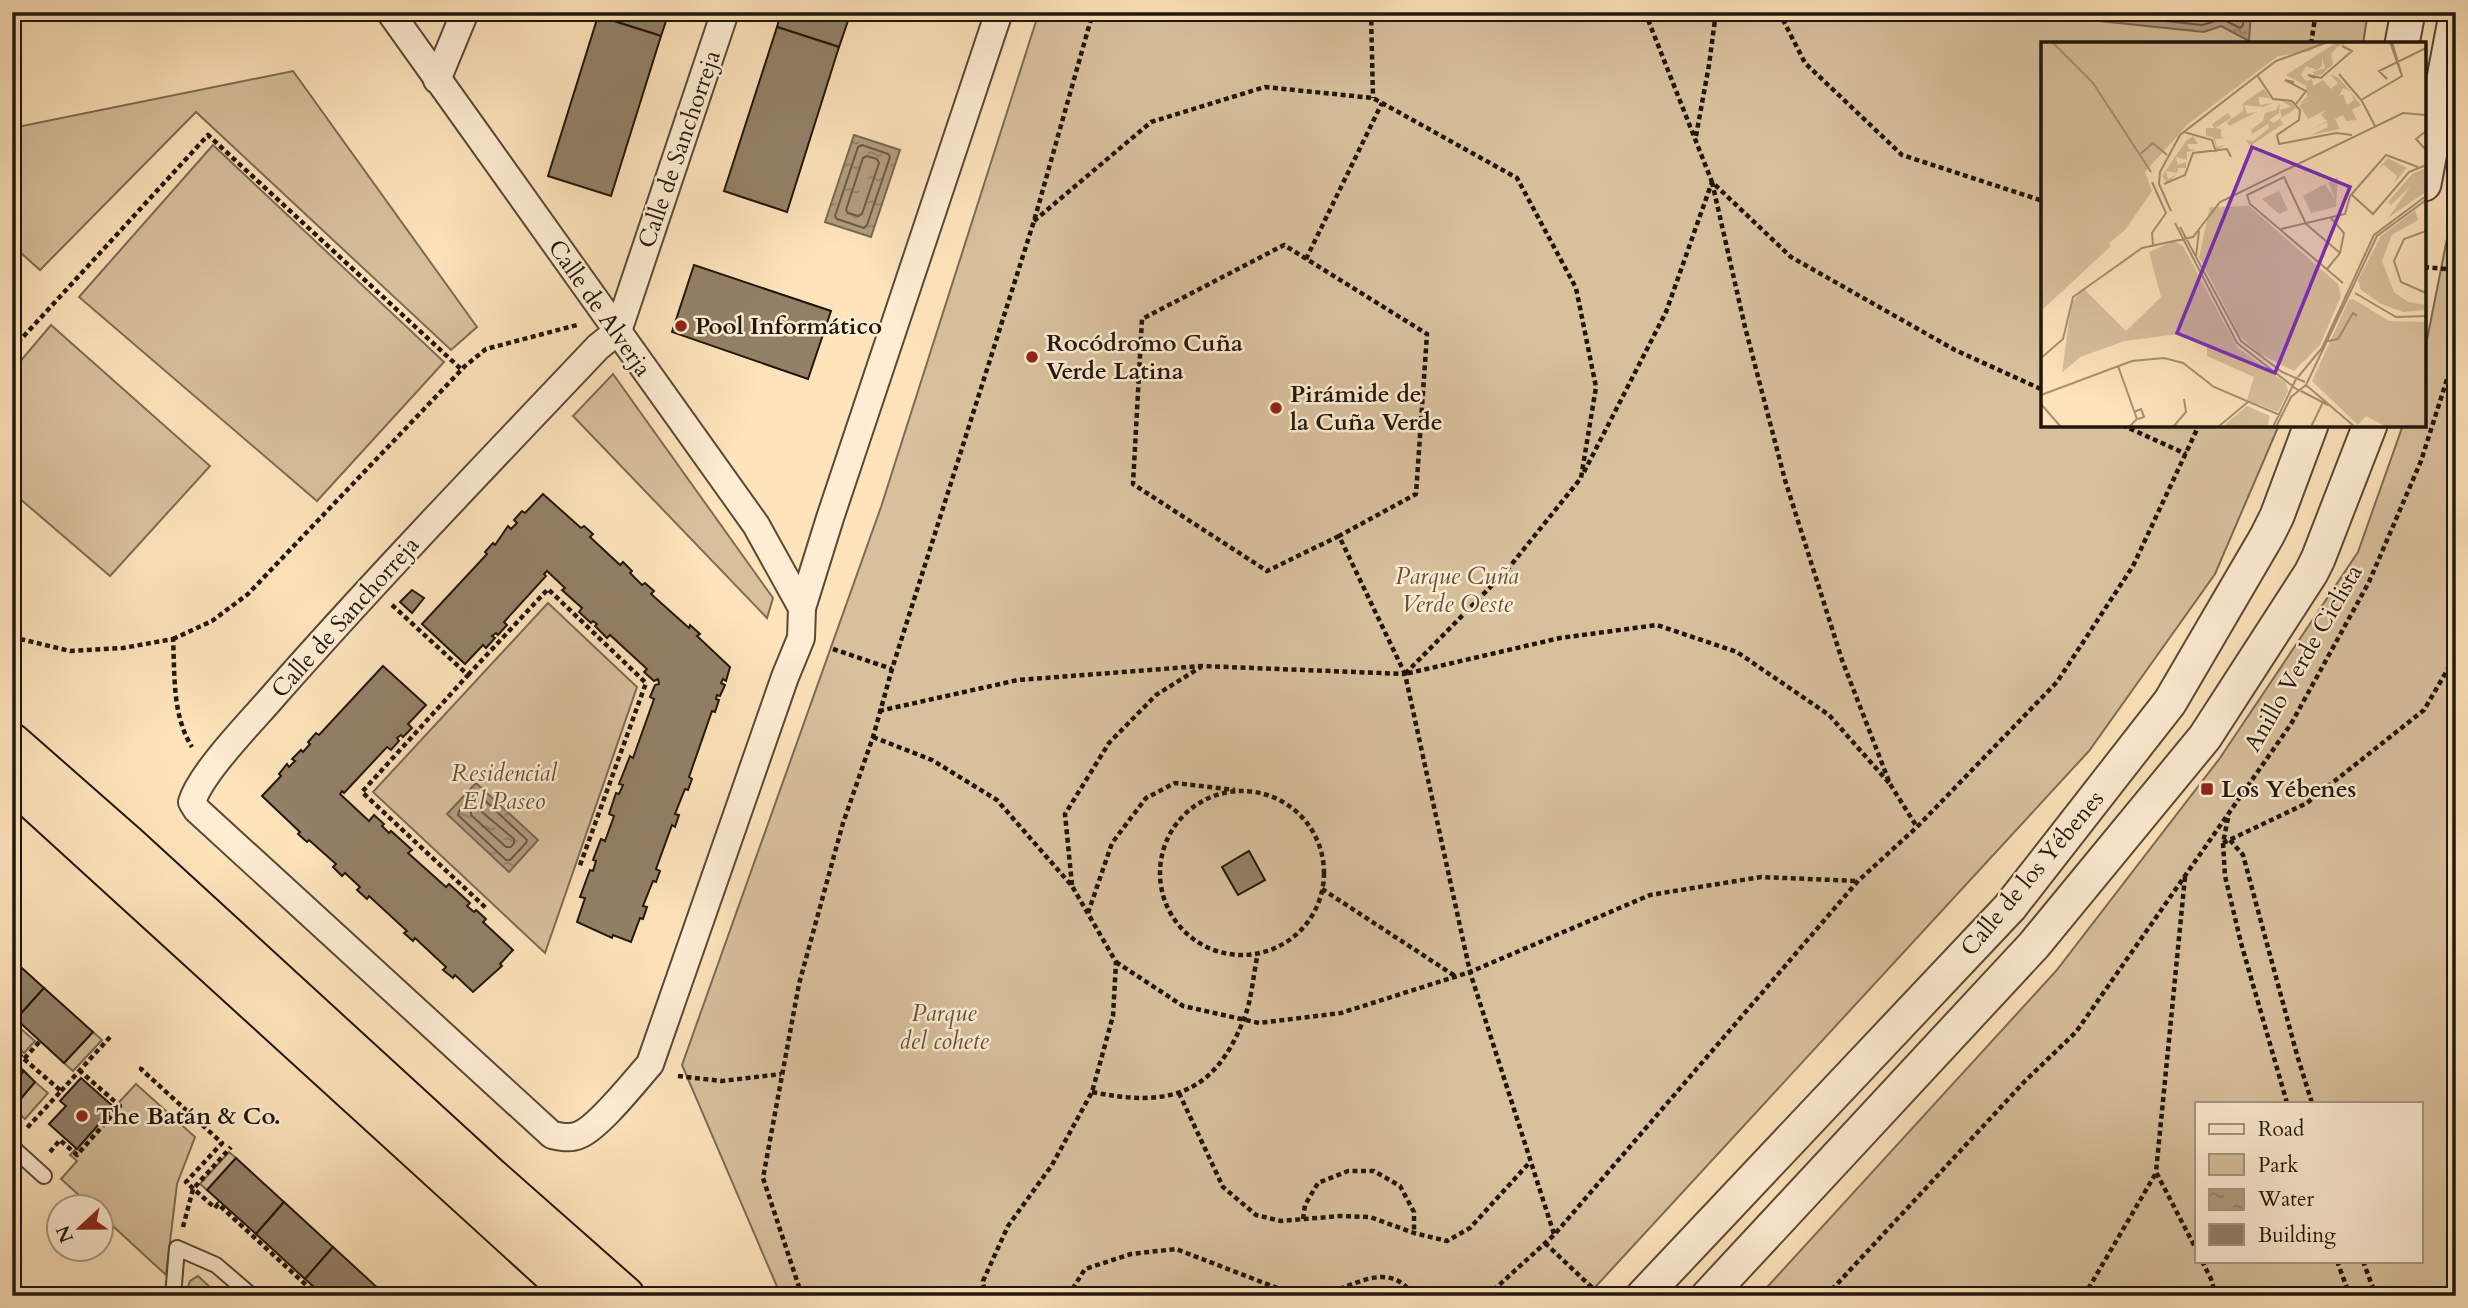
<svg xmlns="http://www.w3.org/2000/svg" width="2468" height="1308" font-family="Cardo,serif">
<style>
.green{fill:#d8c09d;stroke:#7c6b55;stroke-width:2;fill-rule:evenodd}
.water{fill:url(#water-ripples);stroke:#786752;stroke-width:2}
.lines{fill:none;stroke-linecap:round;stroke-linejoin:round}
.shore{stroke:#6a5a46;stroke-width:2}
.building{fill:#938167;stroke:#20160d;stroke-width:2}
.service-casing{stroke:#584938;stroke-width:18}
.minor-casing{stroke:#584938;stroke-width:30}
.tertiary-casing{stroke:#584938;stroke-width:37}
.motorway-casing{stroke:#20160d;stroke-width:42}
.path{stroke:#20160d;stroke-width:4.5;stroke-dasharray:5 3.5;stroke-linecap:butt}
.service{stroke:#feedd3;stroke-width:14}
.minor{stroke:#feedd3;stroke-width:26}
.tertiary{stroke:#feedd3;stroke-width:33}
.motorway{stroke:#fee3bb;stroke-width:38}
.poi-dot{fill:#8f2418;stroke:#feedd3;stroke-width:2.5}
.labels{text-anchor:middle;stroke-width:5;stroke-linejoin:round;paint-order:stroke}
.street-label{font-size:24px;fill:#20160d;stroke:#feedd3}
.poi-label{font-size:24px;font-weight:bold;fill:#20160d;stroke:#feedd3;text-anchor:start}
.park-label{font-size:24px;font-style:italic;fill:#60523f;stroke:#feedd3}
.inset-road{fill:none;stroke:#a59175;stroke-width:2}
.view{fill:#7b2cbf;fill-opacity:0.15;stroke:#7b2cbf;stroke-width:3.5}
.inset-edge{fill:none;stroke:#20160d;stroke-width:3.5}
</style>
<defs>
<pattern id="water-ripples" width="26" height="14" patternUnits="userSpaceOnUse" patternTransform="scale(1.75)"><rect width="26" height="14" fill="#b39d80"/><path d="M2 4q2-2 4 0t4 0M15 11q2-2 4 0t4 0" fill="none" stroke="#917f67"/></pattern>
</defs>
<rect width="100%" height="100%" fill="#fee3bb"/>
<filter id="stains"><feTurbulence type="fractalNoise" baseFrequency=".00286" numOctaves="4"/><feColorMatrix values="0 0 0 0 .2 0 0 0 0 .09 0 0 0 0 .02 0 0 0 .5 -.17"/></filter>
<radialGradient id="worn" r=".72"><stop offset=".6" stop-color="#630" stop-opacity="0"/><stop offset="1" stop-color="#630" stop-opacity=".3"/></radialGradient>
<g class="green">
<polygon points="1039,12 2368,12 2363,44 2043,44 2043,425 2279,425 2215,574 2089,751 1587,1296 781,1296 682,1065 881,507"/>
<polygon points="293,71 477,327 451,350 196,112 40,270 12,245 12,128"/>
<polygon points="213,145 444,362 317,501 79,297"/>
<path d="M 2456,193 L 2456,1296 L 1759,1296 L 2056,971 L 2220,758 L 2358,552 L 2403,425 L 2424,425 L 2424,355 ZM 2197,1103 L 2421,1103 L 2421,1261 L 2197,1261 Z"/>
<polygon points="51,325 210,466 110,576 12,492 12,371"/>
<polygon points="613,374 773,598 767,618 573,416"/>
<polygon points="548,603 637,687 545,953 373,792"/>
<polygon points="12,1021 35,1041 24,1053 12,1042"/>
<polygon points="93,1032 102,1040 73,1071 64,1063"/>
<polygon points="35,1082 48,1093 25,1119 13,1108"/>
<polygon points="136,1084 195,1137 177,1184 166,1275 102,1216 102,1206 91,1206 61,1179 77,1161 70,1155"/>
<polygon points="229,1152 236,1158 207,1190 200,1184"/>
<polygon points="198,1276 212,1289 206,1296 185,1296 190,1281"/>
</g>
<g class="water">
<polygon points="2013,12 2251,12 2249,41 2221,26 2204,32"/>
<polygon points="854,135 900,150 871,237 825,222"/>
<polygon points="476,783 538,840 509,872 447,814"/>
</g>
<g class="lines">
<g class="shore">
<polyline points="2081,12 2202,25 2222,19 2240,28 2243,25 2244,12"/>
<polygon points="862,145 888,154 890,157 867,225 864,228 837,219 835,216 858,147"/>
<polygon points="867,156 877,159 879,163 862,214 858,216 848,213 846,210 863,158"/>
<polygon points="478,794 527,840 526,843 510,860 506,860 458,815 459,811 474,795"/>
<polygon points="476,807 514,839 514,843 511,847 506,847 471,815 471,811"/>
</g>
</g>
<g class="building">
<polygon points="599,12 669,12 661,36 598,16"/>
<polygon points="781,12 851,12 839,47 777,27"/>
<polygon points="598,16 661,36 611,196 548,176"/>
<polygon points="777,27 839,47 787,212 724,191"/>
<polygon points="694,265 831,311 808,379 672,332"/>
<polygon points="543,494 581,528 584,526 593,534 590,537 620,565 623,562 632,571 630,573 642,585 645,583 654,591 651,594 689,628 690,625 700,634 697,636 730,667 726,681 723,679 721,683 725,685 720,696 717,695 716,699 719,700 715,712 712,711 689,777 692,779 688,790 685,789 675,814 679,815 675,827 672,825 656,869 660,871 656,882 653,881 643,906 647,907 643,919 640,918 631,942 613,935 612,938 577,922 585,898 580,897 590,870 593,871 596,861 593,860 601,839 605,841 614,816 609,814 616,793 619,794 623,785 619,784 630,756 633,758 654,699 650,697 655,685 659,684 658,679 654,681 644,672 647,669 610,635 607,638 595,626 597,624 593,621 591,623 579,612 582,608 562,590 565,588 547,571 544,574 546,576 504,622 507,625 498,635 496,633 492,636 495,638 486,648 483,645 465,664 422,624 487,554 485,552 493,543 495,545 508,526 511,529 517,523 514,520 522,511 525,513"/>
<polygon points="412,590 424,598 412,613 400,602"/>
<polygon points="383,666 426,705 408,724 412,728 403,737 401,735 397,738 399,741 391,750 387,747 344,793 342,791 340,794 369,821 374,815 384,824 382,826 389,833 391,831 412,850 408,853 446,887 449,884 470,903 467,906 474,912 476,910 486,919 483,922 513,950 500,964 502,966 473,992 455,975 453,978 443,970 446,967 415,938 413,941 404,933 407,931 369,896 367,899 357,890 360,887 345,873 342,876 333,867 336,864 309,840 307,842 298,834 300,832 262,796 281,776 279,774 287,764 289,767 295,761 292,759 301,750 303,752 310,744 308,742 316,733 319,735"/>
<polygon points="1249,851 1265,880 1238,895 1222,867"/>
<polygon points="12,959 44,988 16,1019 12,1015"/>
<polygon points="44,988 93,1032 64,1063 16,1019"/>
<polygon points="13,1061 24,1071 12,1084 12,1062"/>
<polygon points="24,1071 35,1082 13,1108 12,1084"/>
<polygon points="81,1078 114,1107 77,1149 49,1124 66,1106 60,1101"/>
<polygon points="236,1158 284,1202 256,1234 207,1190"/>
<polygon points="284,1202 333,1247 305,1279 256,1234"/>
<polygon points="333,1247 381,1291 377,1296 324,1296 305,1279"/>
</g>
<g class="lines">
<g class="service-casing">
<g id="service">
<polyline points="12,1147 44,1176"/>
<polyline points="173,1296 177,1248 216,1265 252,1296"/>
</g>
</g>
<g class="minor-casing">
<g id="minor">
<polyline points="390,12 756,525 802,608"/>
<path d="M 725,12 L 618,331 L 598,347 C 490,461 380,575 276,693 C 254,719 201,772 192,802 L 197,810 L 552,1135 C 561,1137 570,1139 579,1135 C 598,1128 635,1081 650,1064 L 785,677 L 801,638 L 802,608 L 830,518 L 999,12"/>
<polyline points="437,80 465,12"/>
</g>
</g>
<g class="tertiary-casing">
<g id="tertiary">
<polyline points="2402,44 2408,12"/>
<polyline points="2424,184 2456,15"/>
<polyline points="1643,1296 2010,907 2170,702 2267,536 2277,516 2311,425"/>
<polyline points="1708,1296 2034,945 2205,737 2311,573 2318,559 2370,425"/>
</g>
</g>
<g class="motorway-casing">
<g id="motorway">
<polyline points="12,743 128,845 488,1175 625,1296"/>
<polyline points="12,781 577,1296"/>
</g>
</g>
<g class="path">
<polyline points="1371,12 1373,98"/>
<polyline points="1645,12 1712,182 1791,257 1955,350 2043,390"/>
<polyline points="1779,12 1805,63 1902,155 2043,201"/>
<polyline points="2311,44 2316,12"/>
<polyline points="1696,136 1709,65 1716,12"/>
<polyline points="1712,182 1745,327 1785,480 1842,660 1890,784 1917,827"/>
<polyline points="1034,221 1151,122 1265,87 1373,98 1517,178 1576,288 1596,387 1581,478 1507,570 1405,674 1560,638 1657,625 1737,652 1829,715 1890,784"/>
<polyline points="1306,259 1382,103"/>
<polyline points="2424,267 2456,270"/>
<polyline points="12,349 208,135 462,370"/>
<polyline points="2122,425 2186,454"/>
<polyline points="1584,472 1666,312 1712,182"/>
<polyline points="1339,536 1267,571 1133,484 1142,319 1284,245 1427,334 1416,494 1339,536 1405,674"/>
<polyline points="392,605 468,675 362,792 486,908"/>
<path d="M 12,637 L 70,651 L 123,648 L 173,639 C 175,676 172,715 192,747"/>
<polyline points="173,639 212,621 248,594 465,366 486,349 577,325"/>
<polyline points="833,649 892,669"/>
<polyline points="468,675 548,589 646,683 579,868"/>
<polyline points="879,711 1018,680 1202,666 1405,674 1470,972 1554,1234"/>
<polyline points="873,737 932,760 997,800 1072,886 1116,962 1113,1016 1092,1092 1052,1165 1008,1226 983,1281 985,1296"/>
<circle cx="1242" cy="873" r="82"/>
<polyline points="2228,818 2223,843 2225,876 2241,943 2287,1103"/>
<polyline points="2230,840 2243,855 2297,1055 2312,1103"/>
<polyline points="2223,843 2307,803 2424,710 2456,655"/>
<polyline points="2185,877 2156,1172 2197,1251"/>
<polyline points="1072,885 1065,814 1109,743 1156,695 1201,667"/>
<polyline points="1322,889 1455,976"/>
<polyline points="1088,913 1112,843 1146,798 1175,783 1235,790"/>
<polyline points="1116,962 1183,1006 1259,1023 1341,1013 1470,972 1650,895 1761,877 1857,881"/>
<polyline points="12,1048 24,1059 40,1041"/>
<polyline points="24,1059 61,1091 25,1130"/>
<polyline points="142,1067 141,1069 222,1143 186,1182 215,1208 218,1204 318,1296"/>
<polyline points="678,1076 722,1081 781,1074"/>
<polyline points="61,1091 110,1037"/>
<path d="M 1092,1092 C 1166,1107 1213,1097 1243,1021 C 1252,1001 1253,975 1258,953"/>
<polyline points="1179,1093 1223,1187 1256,1215 1281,1221 1340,1216 1370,1217 1414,1233 1447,1241 1470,1228 1530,1162"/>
<polyline points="50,1152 60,1140 77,1155 120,1106 80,1071"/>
<polyline points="1303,1219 1305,1205 1318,1183 1348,1171 1374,1171 1400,1186 1414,1212 1414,1233"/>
<polyline points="12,1221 15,1223"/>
<polyline points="183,1227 193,1189 231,1147"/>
<polyline points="1545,1243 1601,1296"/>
<polyline points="2202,1261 2211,1279 2216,1296"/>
<polyline points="2337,1261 2350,1296"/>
<polyline points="2363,1261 2376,1296"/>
<polyline points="802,1296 763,1178 799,984 843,823 873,737 892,669 1034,221 1093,12"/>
<polyline points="1068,1296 1085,1269 1131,1254 1176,1249 1298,1296"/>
<path d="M 1315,1296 C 1350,1291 1387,1256 1414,1296"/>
<polyline points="1487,1296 1554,1235 1858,881 1917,827 2057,682 2133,566 2199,425"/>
<polyline points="1826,1296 2025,1081 2076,1032 2291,724 2369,582 2421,461 2456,351"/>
<polyline points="2084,1296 2156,1173"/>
</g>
<use href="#service" class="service"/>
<use href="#minor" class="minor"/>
<use href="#tertiary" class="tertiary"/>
<use href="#motorway" class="motorway"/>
</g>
<g class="poi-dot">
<circle cx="681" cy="326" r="7"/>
<circle cx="1032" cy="357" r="7"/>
<circle cx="1276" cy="408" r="7"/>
<rect x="2200" y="782" width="14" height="14" rx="3.5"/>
<circle cx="82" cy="1116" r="7"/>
</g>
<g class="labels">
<g class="street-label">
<text transform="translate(679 149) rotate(-71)" y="8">Calle de Sanchorreja</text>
<text transform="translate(600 308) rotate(55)" y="8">Calle de Alverja</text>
<text transform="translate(345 617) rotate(-48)" y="8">Calle de Sanchorreja</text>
<text transform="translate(2303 658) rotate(-60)" y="8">Anillo Verde Ciclista</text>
<text transform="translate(2032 873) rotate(-50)" y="8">Calle de los Yébenes</text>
</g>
<g class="poi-label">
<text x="695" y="334">Pool Informático</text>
<text x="1046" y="351">Rocódromo Cuña<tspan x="1046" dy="28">Verde Latina</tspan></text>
<text x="1290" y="402">Pirámide de<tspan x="1290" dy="28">la Cuña Verde</tspan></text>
<text x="2221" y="797">Los Yébenes</text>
<text x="96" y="1124">The Batán &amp; Co.</text>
</g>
<g class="park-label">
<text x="1457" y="584">Parque Cuña<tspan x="1457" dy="28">Verde Oeste</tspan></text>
<text x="504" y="781">Residencial<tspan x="504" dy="28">El Paseo</tspan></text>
<text x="944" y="1021">Parque<tspan x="944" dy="28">del cohete</tspan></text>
</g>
</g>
<g transform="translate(2041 42)">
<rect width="385" height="385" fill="#fee3bb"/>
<path d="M 296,0 L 315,0 L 297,4 L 290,12 L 292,22 L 280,33 L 273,33 L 272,30 L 284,26 L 281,16 L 281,24 L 276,28 L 265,24 L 260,33 L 265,39 L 271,37 L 272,44 L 282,38 L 290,47 L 297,41 L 289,32 L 298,36 L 309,49 L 302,46 L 298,54 L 302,52 L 306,63 L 313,58 L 310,51 L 320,63 L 311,68 L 316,78 L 305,79 L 302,73 L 294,77 L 299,87 L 270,93 L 287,85 L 286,80 L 267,89 L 286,79 L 280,73 L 285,68 L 267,77 L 258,63 L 274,56 L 258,62 L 266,55 L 265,44 L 245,33 ZM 223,47 L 229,56 L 217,55 L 219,63 L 231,61 L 223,65 L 203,63 L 206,72 L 216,70 L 188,84 L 186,80 L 202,69 L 202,61 ZM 241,59 L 250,60 L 255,66 L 239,77 L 242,82 L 209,104 L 205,98 L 212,99 L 228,86 L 227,82 L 211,92 L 210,88 L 222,79 L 224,71 L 235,68 L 239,61 L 238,71 L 228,78 L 233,81 L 241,75 L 239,68 L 250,65 ZM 187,71 L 190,76 L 174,86 L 180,87 L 180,95 L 185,96 L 174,97 L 176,105 L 184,103 L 176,108 L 172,95 L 165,94 L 165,86 L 173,86 L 171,82 ZM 152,94 L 157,102 L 146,102 L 148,107 L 155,108 L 146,110 L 146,118 L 135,115 L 137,123 L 145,120 L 145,126 L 137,126 L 136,131 L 125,129 L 127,137 L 136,132 L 126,141 L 121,134 L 145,99 ZM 347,116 L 366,126 L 353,141 L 356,134 L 343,123 L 337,127 ZM 385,126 L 385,150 L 347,176 L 369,145 L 350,163 L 347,160 L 371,132 ZM 297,135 L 295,165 L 270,171 L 262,154 L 284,142 L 294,157 L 287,140 ZM 238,149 L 247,168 L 238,172 L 221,157 ZM 208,164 L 297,242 L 300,254 L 279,303 L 253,329 L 217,311 L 199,294 L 158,215 L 169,165 ZM 374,168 L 377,178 L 351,193 L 341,219 L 353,250 L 367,260 L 385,263 L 385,268 L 362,270 L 340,262 L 320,248 L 317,238 L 340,194 ZM 133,199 L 142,204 L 196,305 L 245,341 L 247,349 L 237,370 L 206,358 L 213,335 L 166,314 L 166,304 L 137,292 L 84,299 L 39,315 L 21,331 L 30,262 L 42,246 L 85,289 L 120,255 L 108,210 ZM 68,201 L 70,204 L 0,269 L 0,258 ZM 312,257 L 348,279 L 385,280 L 385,385 L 346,385 L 325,374 L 317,383 L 271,339 L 308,258 ZM 206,364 L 229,374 L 226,385 L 181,385 Z" fill="#d8c09d"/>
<path d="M 0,0 L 283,0 L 269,9 L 237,14 L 147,82 L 104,130 L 111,149 L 84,188 L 0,258 Z" fill="#d8c09d"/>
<path class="inset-road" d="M 11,0 L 52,41 L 110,130M 349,0 L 361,34M 298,32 L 321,59 L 334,84M 216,33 L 232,57 L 251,59 L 259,68 L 258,78 L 236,93 L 238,102 L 295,91 L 311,93M 274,36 L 267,33 L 280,36 L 311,9 L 301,4M 346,37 L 338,29 L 385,6M 253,40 L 244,38 L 265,49 L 255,62M 320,58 L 361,34 L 351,0M 385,89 L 375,97 L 385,108M 143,90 L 171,98 L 175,110M 98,113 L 112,101 L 126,113M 111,140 L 125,171 L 111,191 L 112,203M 123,142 L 144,133 L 152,111 L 186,107 L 190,115M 311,153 L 332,172 L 368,130 L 385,123M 130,169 L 118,142 L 119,130 L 139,93 L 235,19 L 287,0M 134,181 L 196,301 L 258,349M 139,185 L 200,299 L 241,330 L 264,340M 240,187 L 304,172 L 309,154 L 345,113 L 377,125M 385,189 L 363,197 L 353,219 L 360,240 L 385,251M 299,211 L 265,182 L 243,135 L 206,153 L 209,162 L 302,241M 155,214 L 158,189M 286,227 L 299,211 L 303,191 L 290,176M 314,251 L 355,275 L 385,274M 287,299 L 297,297 L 312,271 L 316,274M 0,316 L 22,297 L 32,255 L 101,206 L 152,195 L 179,160 L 362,71 L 385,73M 77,324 L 96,377 L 88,385M 257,335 L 281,306 L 333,193 L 385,154M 265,343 L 336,194 L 385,158M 265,343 L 314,385M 260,349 L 287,363M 0,353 L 91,319 L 123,316 L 142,321 L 173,345 L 241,374M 0,362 L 20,385M 93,370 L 100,367 L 103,375 L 97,377M 132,385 L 145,370 L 143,357M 177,385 L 207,360M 232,385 L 256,335M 235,385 L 250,355 L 265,343M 270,385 L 283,358"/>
<path class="view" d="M 211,105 L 309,145 L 234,331 L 136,291 Z"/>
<rect width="385" height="385" class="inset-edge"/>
</g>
<rect width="2468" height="1308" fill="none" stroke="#fee3bb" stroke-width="42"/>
<rect x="14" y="14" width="2440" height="1280" fill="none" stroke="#20160d" stroke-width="3.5"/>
<rect x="21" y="21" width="2426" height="1266" fill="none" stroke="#20160d" stroke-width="2"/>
<rect x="2195" y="1102" width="228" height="161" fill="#feedd3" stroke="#a59784" stroke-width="2"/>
<rect x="2209" y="1124" width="35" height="10" fill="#feedd3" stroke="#a59784" stroke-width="2"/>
<text x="2258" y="1136" font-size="21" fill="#20160d">Road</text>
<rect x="2209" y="1154" width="35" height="21" fill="#d8c09d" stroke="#a59784" stroke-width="2"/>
<text x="2258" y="1172" font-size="21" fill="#20160d">Park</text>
<rect x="2209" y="1189" width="35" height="21" fill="url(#water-ripples)" stroke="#a59784" stroke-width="2"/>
<text x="2258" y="1206" font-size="21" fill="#20160d">Water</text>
<rect x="2209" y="1224" width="35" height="21" fill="#938167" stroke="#a59784" stroke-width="2"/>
<text x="2258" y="1242" font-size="21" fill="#20160d">Building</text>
<g transform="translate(80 1228) rotate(248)"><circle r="33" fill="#feedd3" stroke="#a59784" stroke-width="2"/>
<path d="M0-5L12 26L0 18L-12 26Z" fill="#8f2418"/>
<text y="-10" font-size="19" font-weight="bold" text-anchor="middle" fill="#20160d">N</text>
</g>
<rect width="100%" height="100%" filter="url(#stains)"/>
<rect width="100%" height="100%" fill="url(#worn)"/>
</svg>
